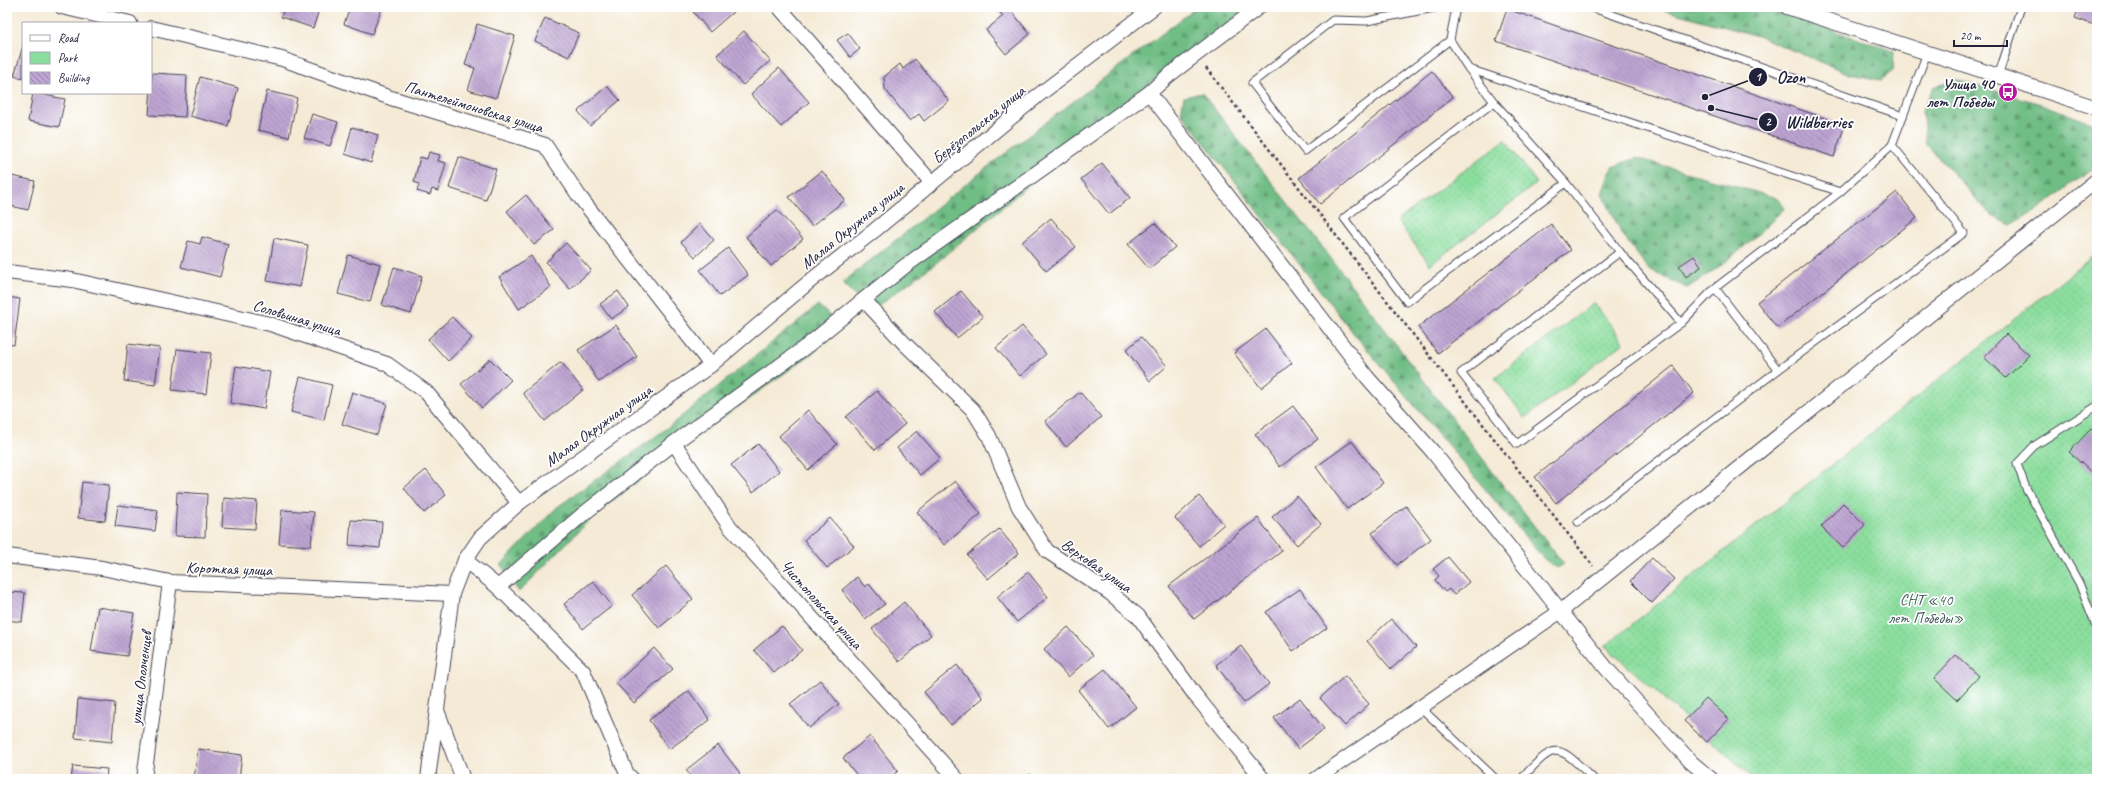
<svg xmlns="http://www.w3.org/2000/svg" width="2104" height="786" font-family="Caveat,sans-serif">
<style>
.green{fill:url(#green-dots);stroke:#56806c}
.forest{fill:url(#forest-firs);stroke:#497060}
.building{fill:url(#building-back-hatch)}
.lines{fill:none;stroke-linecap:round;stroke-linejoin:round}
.service-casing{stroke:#424052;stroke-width:9}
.minor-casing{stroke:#424052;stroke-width:16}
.path{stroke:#424052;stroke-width:2.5;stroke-dasharray:3 3;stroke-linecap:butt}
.service{stroke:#fff;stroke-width:7}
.minor{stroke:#fff;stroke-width:14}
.labels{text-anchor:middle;stroke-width:3.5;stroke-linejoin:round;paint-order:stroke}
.poi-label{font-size:16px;font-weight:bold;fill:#22223b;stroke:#fff;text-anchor:end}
.street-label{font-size:16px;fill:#22223b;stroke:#fff}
.park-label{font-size:16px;fill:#425a59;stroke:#fff}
.leader{fill:none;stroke:#22223b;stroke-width:1.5}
.callout-dot{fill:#22223b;stroke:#fff;stroke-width:1.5}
.mark-label{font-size:12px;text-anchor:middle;font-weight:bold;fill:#fff}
.callout-label{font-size:17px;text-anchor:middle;font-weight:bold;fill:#22223b;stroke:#fff;stroke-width:3.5;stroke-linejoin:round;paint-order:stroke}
</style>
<defs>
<pattern id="green-dots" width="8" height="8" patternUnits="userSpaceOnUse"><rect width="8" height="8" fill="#8bde9e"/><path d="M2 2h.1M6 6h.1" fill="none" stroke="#78be89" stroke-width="1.8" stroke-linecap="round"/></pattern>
<pattern id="forest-firs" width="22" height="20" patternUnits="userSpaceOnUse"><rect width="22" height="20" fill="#70bd85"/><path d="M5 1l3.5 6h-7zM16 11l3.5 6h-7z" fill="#5c996e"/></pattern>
<pattern id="building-back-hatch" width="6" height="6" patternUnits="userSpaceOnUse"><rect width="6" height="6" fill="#bda4d2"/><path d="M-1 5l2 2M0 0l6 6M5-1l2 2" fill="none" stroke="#9985ac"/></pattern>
</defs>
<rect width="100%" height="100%" fill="#fff"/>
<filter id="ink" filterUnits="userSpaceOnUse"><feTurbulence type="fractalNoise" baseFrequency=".025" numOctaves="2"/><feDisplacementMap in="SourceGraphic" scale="8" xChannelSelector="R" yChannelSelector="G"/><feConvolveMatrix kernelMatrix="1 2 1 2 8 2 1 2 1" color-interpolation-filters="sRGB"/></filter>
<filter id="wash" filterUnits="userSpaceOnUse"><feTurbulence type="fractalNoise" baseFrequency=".012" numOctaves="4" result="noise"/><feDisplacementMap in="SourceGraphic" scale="16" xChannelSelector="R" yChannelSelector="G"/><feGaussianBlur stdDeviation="0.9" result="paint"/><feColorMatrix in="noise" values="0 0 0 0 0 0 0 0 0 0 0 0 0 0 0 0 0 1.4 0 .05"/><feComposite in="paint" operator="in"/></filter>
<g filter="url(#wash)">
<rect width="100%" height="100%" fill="#f4ead5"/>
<g class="green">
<polygon points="1505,140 1537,183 1430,265 1397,221"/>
<polygon points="2097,253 2097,779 1754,779 1605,646"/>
<polygon points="1594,303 1624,343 1525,418 1495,378"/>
</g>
<g class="forest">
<polygon points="1197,7 1250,7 1150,83 936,263 870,311 842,283 985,169"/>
<polygon points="1653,7 1763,7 1894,51 1893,71 1881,80 1850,74 1758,36"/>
<path d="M 1957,80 L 2041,104 L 2097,125 L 2097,165 C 2068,185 2043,209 2011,225 L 1992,216 L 1926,144 L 1922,110 L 1934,87 Z"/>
<polygon points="1202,93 1343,274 1520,508 1564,564 1557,568 1544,559 1354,334 1181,113 1184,97"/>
<path d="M 1636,158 L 1777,198 L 1785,208 C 1753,240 1727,264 1687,288 L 1649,270 L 1622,234 L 1602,193 L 1612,167 Z"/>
<polygon points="818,305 841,326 817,350 701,433 595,514 519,592 501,565 556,508 666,429"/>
</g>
<g id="blocks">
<g class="building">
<polygon points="285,7 320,7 313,28 281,17"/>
<polygon points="350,7 382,8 372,34 344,24"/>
<polygon points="689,7 728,7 733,12 710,32"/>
<polygon points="995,7 1008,7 1030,34 1006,54 986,30 1003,16"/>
<polygon points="2079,7 2097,7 2097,26 2075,18"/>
<polygon points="1507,9 1845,125 1834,157 1496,41"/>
<polygon points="545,18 579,33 569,57 535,41"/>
<polygon points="477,24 515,36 496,98 468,90 475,68 465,65"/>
<polygon points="744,31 770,61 743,85 717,55"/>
<polygon points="848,33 860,49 850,57 837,40"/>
<polygon points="23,46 23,78 14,76"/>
<polygon points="915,59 949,101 924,121 919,114 910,121 885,89 884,77 900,64 903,69"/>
<polygon points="779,68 809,102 781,127 751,94"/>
<polygon points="1432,71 1453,97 1320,204 1299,178"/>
<polygon points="152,73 187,75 185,117 149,115"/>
<polygon points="200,77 238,88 228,126 190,116"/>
<polygon points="607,86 620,100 590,126 578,111"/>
<polygon points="267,91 297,98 289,137 258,130"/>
<polygon points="33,93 65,99 59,127 28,121"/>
<polygon points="312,114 338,122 330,146 304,138"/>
<polygon points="352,127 378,135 371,163 345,154"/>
<polygon points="429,152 440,155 438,161 446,163 438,191 432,189 430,195 417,191 419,184 414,182 420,157 427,159"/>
<polygon points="459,157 496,169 486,200 449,188"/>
<polygon points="1102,163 1130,198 1109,214 1081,179"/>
<polygon points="822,171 845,200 812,226 789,197"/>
<polygon points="7,175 35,181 28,210 7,205"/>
<polygon points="1897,192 1917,218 1777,328 1757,302"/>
<polygon points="526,195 554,230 534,245 507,211"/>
<polygon points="777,210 803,239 771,266 746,237"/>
<polygon points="1051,218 1076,247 1046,271 1022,242"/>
<polygon points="1155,223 1175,247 1149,269 1128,244"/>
<polygon points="700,224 714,240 695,257 681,242"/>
<polygon points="1551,224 1571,250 1438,353 1418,327"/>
<polygon points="202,237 228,244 220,277 181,267 188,241 200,244"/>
<polygon points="274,238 308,245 300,287 267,281"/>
<polygon points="566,243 591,270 570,289 546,262"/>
<polygon points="728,248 748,275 720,296 700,270"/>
<polygon points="348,255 380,264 370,302 338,294"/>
<polygon points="531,256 551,287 519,309 499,277"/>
<polygon points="1694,256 1701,267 1686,277 1679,266"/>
<polygon points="394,267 422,276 411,314 382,305"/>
<polygon points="618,291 629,307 611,319 600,304"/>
<polygon points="961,291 983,317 957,338 935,312"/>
<polygon points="7,297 20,299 14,345 7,344"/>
<polygon points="452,317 472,338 448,361 428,339"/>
<polygon points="616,325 637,357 599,382 578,350"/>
<polygon points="1022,326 1046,354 1020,376 996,348"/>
<polygon points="1266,329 1292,363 1261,388 1234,353"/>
<polygon points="2006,334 2029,355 2006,378 1984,357"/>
<polygon points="1141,337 1167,366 1150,381 1126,350"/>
<polygon points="128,344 160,348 155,385 124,381"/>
<polygon points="177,349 211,353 206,394 172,390"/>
<polygon points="490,359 511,380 482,408 461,384"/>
<polygon points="561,362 583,390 545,421 523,393"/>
<polygon points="236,366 270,372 264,409 230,403"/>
<polygon points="1673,366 1694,393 1556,503 1535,477"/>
<polygon points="300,377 332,385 324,420 291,412"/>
<polygon points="877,391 905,424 875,450 846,417"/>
<polygon points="352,392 387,404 377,435 342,424"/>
<polygon points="1080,392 1101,417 1066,447 1045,421"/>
<polygon points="1293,406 1318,439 1280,467 1255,434"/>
<polygon points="808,410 837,444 808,470 779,436"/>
<polygon points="2091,429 2097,434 2097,468 2092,473 2069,452"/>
<polygon points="917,431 940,458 920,475 897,448"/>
<polygon points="1352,441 1383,483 1347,509 1316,467"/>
<polygon points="758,444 779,471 753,492 731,465"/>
<polygon points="426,470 446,495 424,513 404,488"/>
<polygon points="955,481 981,514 944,545 917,512"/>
<polygon points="82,482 109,485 105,521 78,518"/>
<polygon points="177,492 207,494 205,537 175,536"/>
<polygon points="1199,496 1224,524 1199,546 1175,518"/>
<polygon points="1297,496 1321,524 1297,545 1272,517"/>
<polygon points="224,498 257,501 255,529 222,527"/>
<polygon points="1843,503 1865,525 1843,548 1821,527"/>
<polygon points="118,505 158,510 155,531 115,526"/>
<polygon points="1406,506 1431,539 1397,565 1372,533"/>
<polygon points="282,510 314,512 311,546 279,544"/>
<polygon points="830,518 854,546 827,568 804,540"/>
<polygon points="1258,518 1282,551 1194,619 1169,586"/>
<polygon points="351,520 382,522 380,548 349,545"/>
<polygon points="999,529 1019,553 988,579 967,555"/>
<polygon points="1448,557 1469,582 1454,595 1449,589 1445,592 1435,580 1439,576 1433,569"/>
<polygon points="1652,558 1674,579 1652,603 1630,581"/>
<polygon points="666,566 693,599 659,628 632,595"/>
<polygon points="1028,572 1048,597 1017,622 997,597"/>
<polygon points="857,577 865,587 869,584 885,604 865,619 842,590"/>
<polygon points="593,581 612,606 583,629 564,604"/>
<polygon points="1300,589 1327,628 1293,651 1266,612"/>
<polygon points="7,592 25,593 22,622 7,620"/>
<polygon points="904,602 931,635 899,662 872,629"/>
<polygon points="98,607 134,613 127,656 91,651"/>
<polygon points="1391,619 1416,647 1391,669 1367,641"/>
<polygon points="782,626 802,650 774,673 754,650"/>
<polygon points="1068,627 1093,655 1068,677 1044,649"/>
<polygon points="1241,646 1269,684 1244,703 1216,665"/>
<polygon points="654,648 673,669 634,703 616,683"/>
<polygon points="1956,655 1979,676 1957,700 1934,678"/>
<polygon points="957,665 983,698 951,725 924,692"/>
<polygon points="1105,669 1136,707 1109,729 1078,690"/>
<polygon points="1345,676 1369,704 1345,726 1320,698"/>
<polygon points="820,680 839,704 809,728 790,704"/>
<polygon points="689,691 710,720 669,749 649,720"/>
<polygon points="1300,698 1324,729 1298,749 1274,718"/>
<polygon points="1706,698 1729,719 1707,742 1684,721"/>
<polygon points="78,699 115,703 112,742 75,738"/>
<polygon points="870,736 898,771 888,779 860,779 843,758"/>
<polygon points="718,745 740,773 732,779 693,779 686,770"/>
<polygon points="198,749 242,755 239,779 194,779"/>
<polygon points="73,766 107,769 106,779 71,779"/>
<polygon points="1030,774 1034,779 1024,779"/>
</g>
</g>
</g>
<g filter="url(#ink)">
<use href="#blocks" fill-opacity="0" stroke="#424052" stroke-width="1"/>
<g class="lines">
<g class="service-casing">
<g id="service">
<polyline points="1439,7 1367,21 1333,20 1252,83 1305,151 1450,40"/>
<polyline points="1456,7 1450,40 1468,68 1494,102 1566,183 1620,252 1681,323"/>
<polyline points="1590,7 1903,116"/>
<polyline points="1469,69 1840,192"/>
<polyline points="1998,76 2021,7"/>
<polyline points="1494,102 1344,218 1407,302 1566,183"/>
<polyline points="1620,252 1461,373 1517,444 1681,323 1715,288 1840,192 1892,145"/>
<polyline points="1715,288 1778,370"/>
<polyline points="2097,406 2034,446 2017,464 2026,488 2079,583 2097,628"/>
<polyline points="1578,522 1778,370 1964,233 1892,145 1927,53"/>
<polyline points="1420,707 1496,779"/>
<path d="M 1521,779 C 1558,740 1556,744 1594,779"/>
</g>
</g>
<g class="minor-casing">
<g id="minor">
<polyline points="62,7 130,23"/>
<polyline points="779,7 932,183"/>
<polyline points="1787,7 2097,108"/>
<polyline points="151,28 282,59 391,98 545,145 579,196 711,365"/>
<polyline points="1149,93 1367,377 1433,452 1607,669 1691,762 1711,779"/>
<polyline points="7,272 72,280 270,324 387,364 426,392 519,503"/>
<polyline points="864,300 904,343 973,410 989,436 1019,507 1047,551 1110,593 1138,616 1195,695 1263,779"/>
<polyline points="674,443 730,527 957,779"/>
<polyline points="7,556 102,568 170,582 452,594"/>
<polyline points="465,560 498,587 583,671 627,774 632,779"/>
<polyline points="498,587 582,515 674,443 808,345 905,266 1149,93 1168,76 1259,7"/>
<polyline points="438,713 463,779"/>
<polyline points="144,779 170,582"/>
<polyline points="428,779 452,594 465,560 480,538 519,503 711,365 809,282 875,230 1036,97 1154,7"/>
<polyline points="1316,779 1561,611 2097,180"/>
</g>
</g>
<polyline class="path" points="1206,68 1593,566"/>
<use href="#service" class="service"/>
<use href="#minor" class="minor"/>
</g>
</g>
<defs>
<g id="bus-disc" transform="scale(1)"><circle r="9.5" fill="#b5179e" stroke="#fff"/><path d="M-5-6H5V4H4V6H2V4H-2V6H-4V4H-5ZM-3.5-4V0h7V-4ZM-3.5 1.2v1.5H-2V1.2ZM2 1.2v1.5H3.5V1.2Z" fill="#fff"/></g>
</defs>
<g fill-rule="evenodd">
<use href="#bus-disc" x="2008" y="92"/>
</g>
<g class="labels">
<g class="poi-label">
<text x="1994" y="89">Улица 40<tspan x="1994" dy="18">лет Победы</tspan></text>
</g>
<g class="street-label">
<text transform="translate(474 106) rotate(17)" y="6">Пантелеймоновская улица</text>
<text transform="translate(978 124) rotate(-39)" y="6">Берёзопольская улица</text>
<text transform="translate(852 225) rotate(-39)" y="6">Малая Окружная улица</text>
<text transform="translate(297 317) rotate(17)" y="6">Соловьиная улица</text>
<text transform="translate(598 425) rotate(-36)" y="6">Малая Окружная улица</text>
<text transform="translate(1097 565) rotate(35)" y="6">Верховая улица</text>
<text transform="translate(229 568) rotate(2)" y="6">Короткая улица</text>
<text transform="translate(822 604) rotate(48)" y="6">Чистопольская улица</text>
<text transform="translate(140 678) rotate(-83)" y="6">улица Ополченцев</text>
</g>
<g class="park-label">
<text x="1926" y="605">СНТ «40<tspan x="1926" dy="18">лет Победы»</tspan></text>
</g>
</g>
<path class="leader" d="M1705 97L1758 77M1711 108L1768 122"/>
<g class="callout-dot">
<circle cx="1705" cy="97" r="4"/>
<circle cx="1711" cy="108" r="4"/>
<circle cx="1758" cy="77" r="10"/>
<circle cx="1768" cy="122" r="10"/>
</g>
<g class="mark-label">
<text x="1758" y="81">1</text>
<text x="1768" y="126">2</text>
</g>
<g class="callout-label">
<text x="1791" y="83">Ozon</text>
<text x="1819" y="128">Wildberries</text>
</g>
<rect width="2104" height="786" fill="none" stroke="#fff" stroke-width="24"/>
<rect x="22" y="22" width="130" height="72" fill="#ffffff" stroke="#a7a7b1"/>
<rect x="30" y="35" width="20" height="6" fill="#ffffff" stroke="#a7a7b1"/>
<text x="58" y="42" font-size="12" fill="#22223b">Road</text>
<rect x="30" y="52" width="20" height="12" fill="#8bde9e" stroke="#a7a7b1"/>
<text x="58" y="62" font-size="12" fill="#22223b">Park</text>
<rect x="30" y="72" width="20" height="12" fill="url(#building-back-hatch)" stroke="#a7a7b1"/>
<text x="58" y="82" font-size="12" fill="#22223b">Building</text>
<path d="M1954 40v6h53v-6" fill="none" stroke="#22223b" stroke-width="2"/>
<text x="1960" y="40" font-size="12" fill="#22223b" stroke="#ffffff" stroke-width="3" paint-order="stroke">20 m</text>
</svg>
